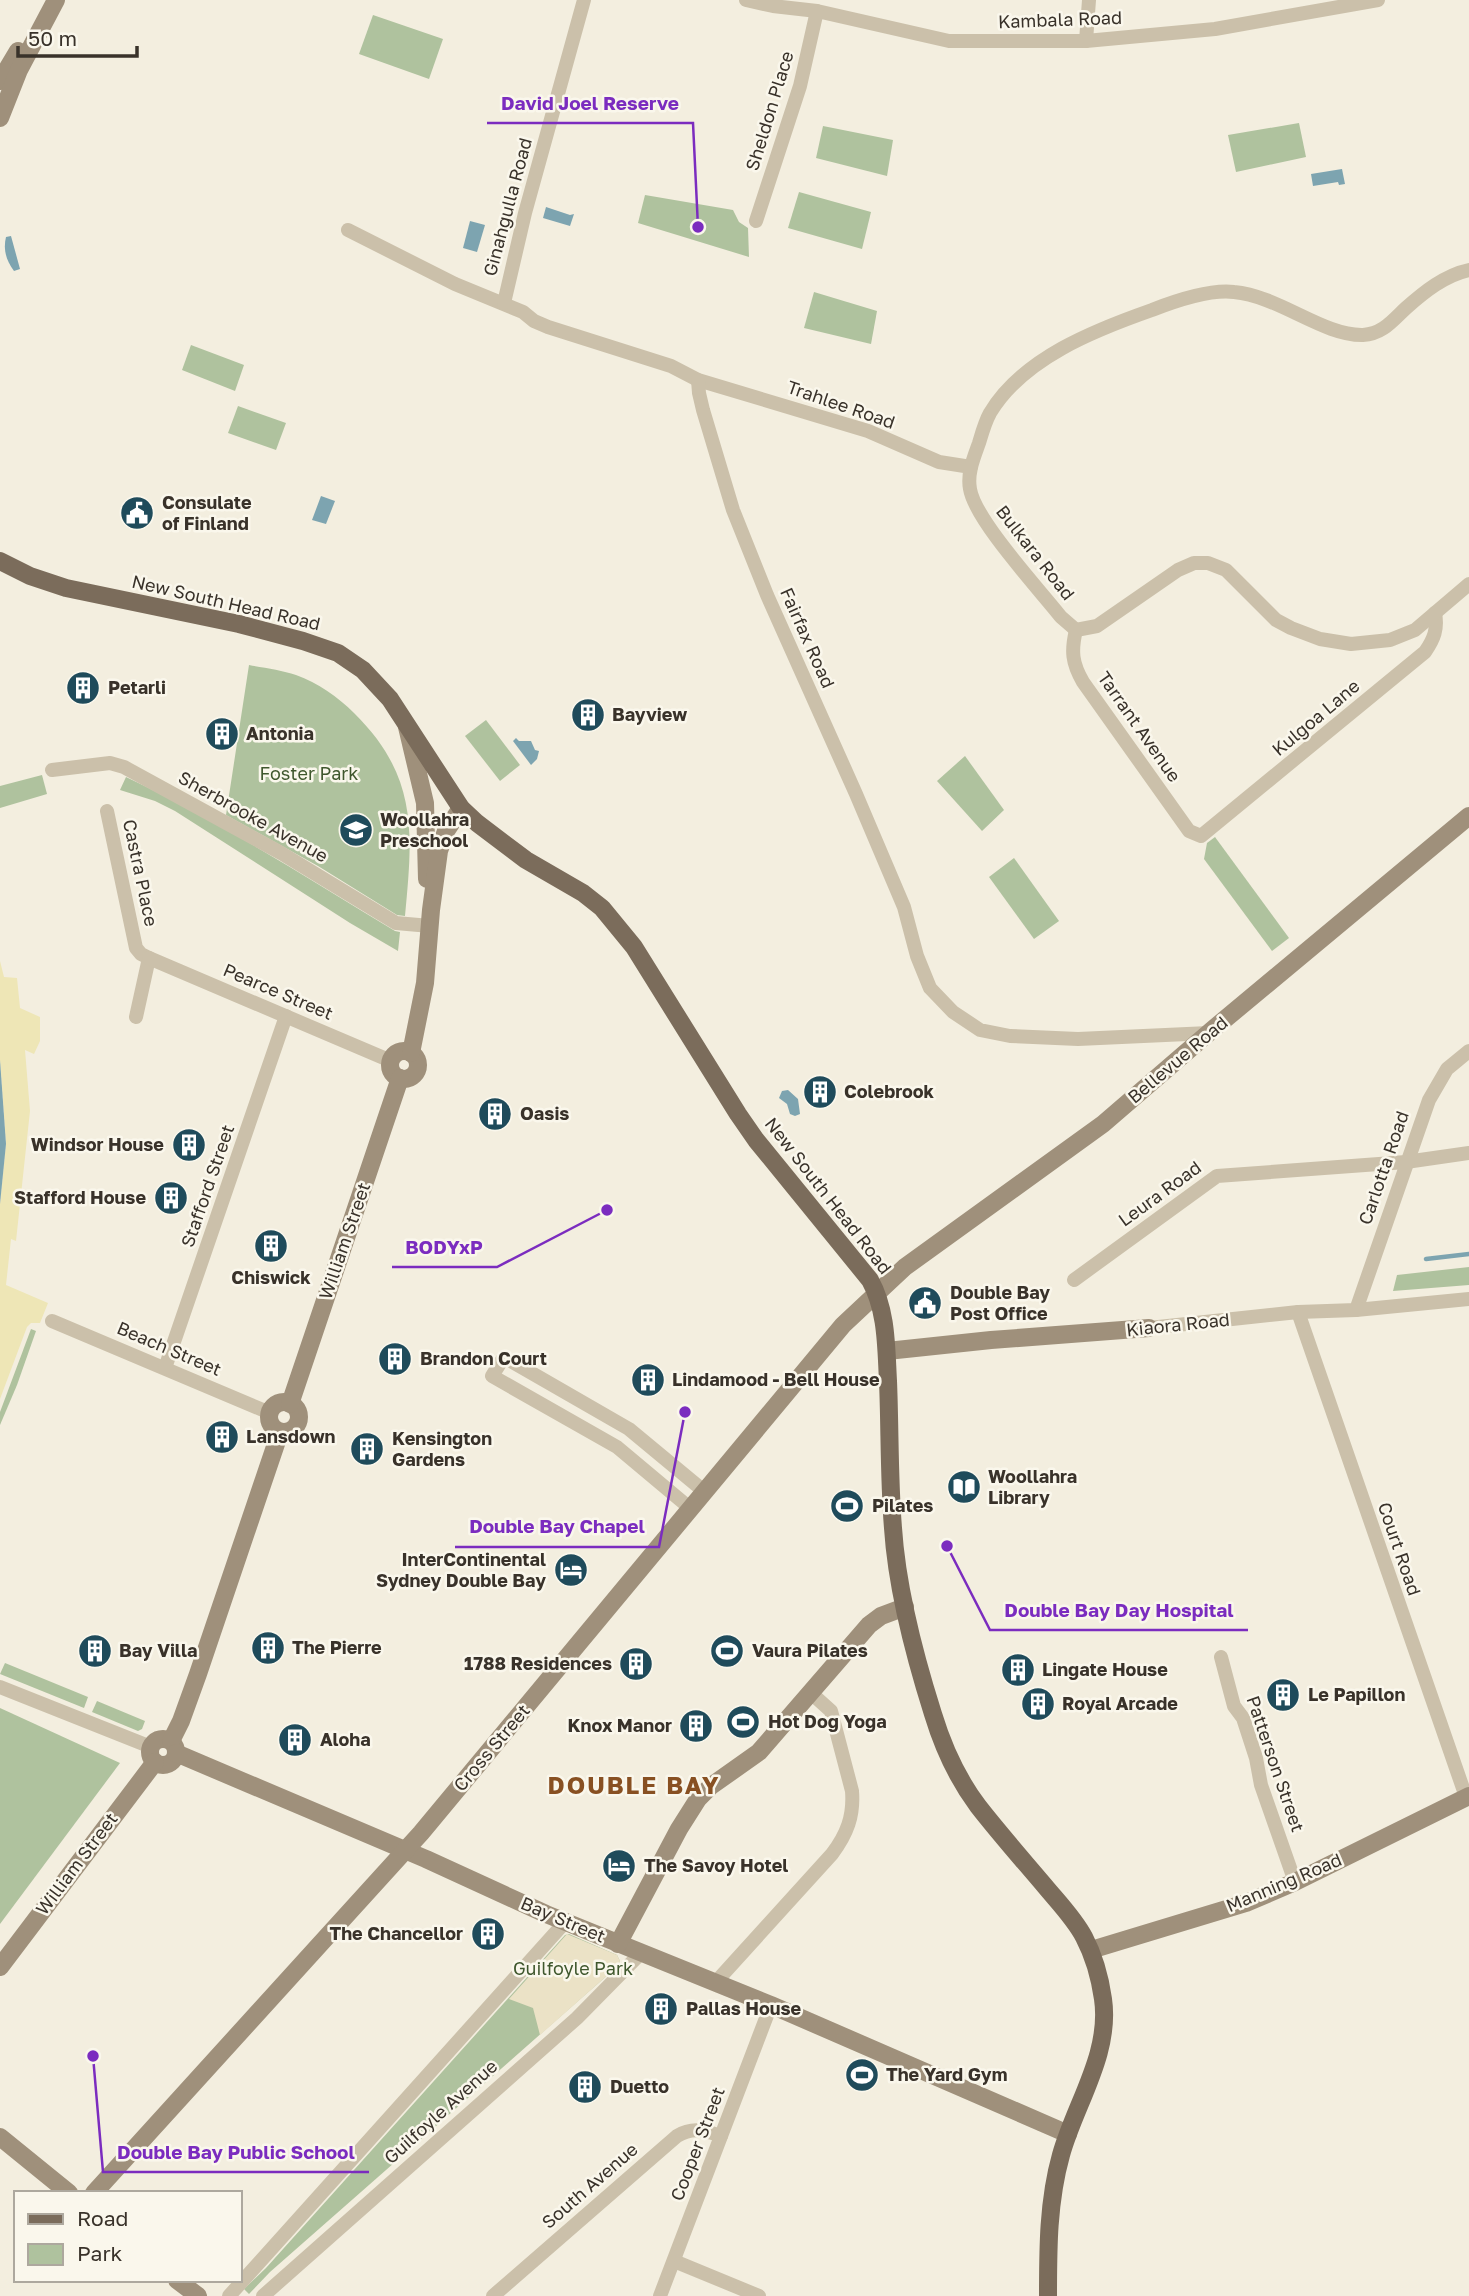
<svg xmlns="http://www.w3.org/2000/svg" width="1469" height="2296" font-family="'Golos Text',sans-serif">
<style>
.green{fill:#afc29e}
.sand{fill:#eee6b6}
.plaza{fill:#ebe2c6}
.water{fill:#7da4b0}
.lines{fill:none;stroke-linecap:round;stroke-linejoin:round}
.stream{stroke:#7da4b0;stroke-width:4.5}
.street{stroke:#cbc0aa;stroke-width:14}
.secondary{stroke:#9f907b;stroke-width:18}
.primary{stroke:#7b6c5b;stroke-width:18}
.labels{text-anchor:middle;stroke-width:5;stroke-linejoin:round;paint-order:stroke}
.street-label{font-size:18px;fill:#39322a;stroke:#faf7ec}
.poi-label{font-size:18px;font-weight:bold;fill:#39322a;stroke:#faf7ec;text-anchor:start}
.park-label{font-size:18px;fill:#3f572d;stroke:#faf7ec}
.district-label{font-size:24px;font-weight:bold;letter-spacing:2px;fill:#885022;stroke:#faf7ec}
.leader{fill:none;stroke:#7b2cbf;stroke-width:2.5}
.callout-dot{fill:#7b2cbf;stroke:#faf7ec;stroke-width:2.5}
.callout-label{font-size:19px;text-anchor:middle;font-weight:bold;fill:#7b2cbf;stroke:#faf7ec;stroke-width:5;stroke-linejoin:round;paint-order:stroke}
</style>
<rect width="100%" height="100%" fill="#f3eedf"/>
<g class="green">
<polygon points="373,15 443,39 429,79 359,54"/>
<polygon points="1299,123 1306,157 1236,172 1228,135"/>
<polygon points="823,126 893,140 887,176 816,158"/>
<polygon points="799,192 871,212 862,249 788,228"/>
<polygon points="645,195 733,210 739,222 748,228 749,257 638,223"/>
<polygon points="814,292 877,311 871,344 804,328"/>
<polygon points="191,345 244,365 235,391 182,370"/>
<polygon points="238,406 286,423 276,450 228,433"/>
<path d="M 249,665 C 265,668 282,670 296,675 C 318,683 338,697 354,713 C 418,776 413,832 405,916 L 397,915 L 318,866 L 226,815 Z"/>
<polygon points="486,720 520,765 500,781 465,736"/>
<polygon points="965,756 1004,810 982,831 937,781"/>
<polygon points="42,775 47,794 0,808 0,786"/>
<path d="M 126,777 C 219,821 307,878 395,931 L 400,932 L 398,951 L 350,923 L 175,811 L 155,801 L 120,790 Z"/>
<polygon points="1215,837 1289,938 1272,951 1204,859 1207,843"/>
<polygon points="1014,858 1059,921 1034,939 989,877"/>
<polygon points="1469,1267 1469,1285 1393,1291 1397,1275"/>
<polygon points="31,1329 36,1331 17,1385 0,1425 0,1412"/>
<polygon points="5,1663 88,1697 84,1708 0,1674"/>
<polygon points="97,1701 145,1721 142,1729 138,1731 92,1712"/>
<polygon points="0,1708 120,1763 0,1924"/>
<polygon points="569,1934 617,1955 620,1961 619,1965 270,2272 249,2294 244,2289 266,2268 565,1935"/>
</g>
<polygon class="sand" points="0,961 4,977 17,978 20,1008 40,1017 40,1041 34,1054 25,1050 30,1111 16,1241 11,1239 6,1285 48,1303 40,1323 31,1323 27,1327 0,1399 0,1204 6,1144 0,1060"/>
<polygon class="plaza" points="567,1934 617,1955 620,1961 619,1965 540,2035 533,2008 509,1999"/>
<g class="water">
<polygon points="1342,169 1345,184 1339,185 1338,182 1313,186 1311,174"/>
<polygon points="546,207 570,215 574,214 570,226 543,218"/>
<polygon points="470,221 485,225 477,252 463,248"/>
<path d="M 11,236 L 20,269 L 14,271 C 6,260 3,250 6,237 Z"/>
<polygon points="321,496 335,501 326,524 312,520"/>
<polygon points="516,738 519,741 531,741 535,750 539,751 537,759 531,765 513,741"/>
<polygon points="0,1060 6,1144 0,1204"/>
<polygon points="788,1090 798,1099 800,1114 795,1116 790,1114 787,1104 779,1098 782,1091"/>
</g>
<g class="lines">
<polyline class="stream" points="1426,1259 1469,1254"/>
<g class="street">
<polyline points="746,0 773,6 817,11 949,41 1086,41 1215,29 1378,0"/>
<polyline points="1086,41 1089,0"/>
<polyline points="756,221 800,86 817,11"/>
<polyline points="348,230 455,284 523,312 534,321 548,327 671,366 698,380 868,431 939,462 971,467"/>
<polyline points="504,303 525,213 584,0"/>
<polyline points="698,380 699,393 703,410 733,510 767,595 856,794 904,907 917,956 930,988 953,1012 980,1030 1010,1036 1078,1039 1209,1033"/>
<path d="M 1076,630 L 1061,617 C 1039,589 975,520 970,489 C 967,473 974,457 979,443 C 982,433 985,422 990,413 C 1023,358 1095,330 1152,310 C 1175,301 1209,289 1234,292 C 1279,296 1323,336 1363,335 C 1383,334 1393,320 1406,308 C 1424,292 1445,275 1469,270"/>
<path d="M 1076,630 C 1071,651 1072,663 1083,682 L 1189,831 L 1201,836 L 1425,652 C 1434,639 1438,629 1435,613"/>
<polyline points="1076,630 1097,626 1178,570 1194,563 1208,563 1226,570 1276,620 1291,628 1320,639 1351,644 1390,640 1415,630 1469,584"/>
<polyline points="52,770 110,763 124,767 281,853 396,923 430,926"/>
<polyline points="107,811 136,948 141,954 149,958 136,1017"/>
<polyline points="149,958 391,1061"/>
<polyline points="1074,1280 1217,1176 1406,1162 1469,1153"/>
<polyline points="1356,1310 1429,1100 1447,1069 1469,1051"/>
<polyline points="1298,1312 1466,1797"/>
<polyline points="52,1321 270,1413"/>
<polyline points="1149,1328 1298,1312 1356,1310 1469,1299"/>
<polyline points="165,1368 286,1016"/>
<polyline points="691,1509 617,1447 492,1376 504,1357 629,1429 705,1492"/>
<polyline points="1221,1657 1234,1706 1243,1718 1256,1758 1261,1785 1295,1882"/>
<polyline points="0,1687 151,1747"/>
<path d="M 715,1983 L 832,1854 C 847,1834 854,1816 852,1791 L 831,1711 L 811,1693"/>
<polyline points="674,2261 759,2296"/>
<polyline points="229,2296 566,1921"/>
<polyline points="263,2296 577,2018 641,1953"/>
<path d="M 493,2296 L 677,2136 C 692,2127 704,2130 721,2136"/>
<polyline points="660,2296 771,2005"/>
</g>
<g class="secondary">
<polyline points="0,81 18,51"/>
<polyline points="0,118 19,70 56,0"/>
<polyline points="407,727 425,803 427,879"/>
<circle cx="404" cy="1065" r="14"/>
<polyline points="411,1053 425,983 431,910 439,851 446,831 461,808"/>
<polyline points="887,1351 991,1340 1149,1328"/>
<circle cx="284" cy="1417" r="15"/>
<polyline points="290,1404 400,1078"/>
<circle cx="163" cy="1752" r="13"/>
<polyline points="171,1741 181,1721 198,1674 280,1432"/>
<polyline points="176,1753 426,1859 546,1914 771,2005 1068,2134"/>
<polyline points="618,1944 679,1829 698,1799 711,1786 759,1752 869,1625 881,1616 905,1607"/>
<polyline points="1091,1950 1246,1903 1295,1882 1469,1796"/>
<polyline points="0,1967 155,1762"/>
<polyline points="0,2137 69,2193"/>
<polyline points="94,2193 421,1833 843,1325 905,1267 1103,1124 1212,1030 1469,816"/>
<polyline points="177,2280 198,2296"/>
</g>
<path class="primary" d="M 0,561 L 30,576 L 66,588 L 239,624 L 303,641 L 338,653 L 363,670 L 390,699 L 461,808 L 477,823 L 526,860 L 583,893 L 602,908 L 634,947 L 738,1114 L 756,1140 L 870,1280 C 887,1311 886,1346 888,1381 C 890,1429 889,1479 893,1528 C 897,1590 914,1654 933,1714 C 943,1747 957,1778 978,1806 C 999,1833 1022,1859 1044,1885 C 1058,1902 1074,1918 1084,1937 C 1094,1956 1100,1978 1103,1999 C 1111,2054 1075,2104 1061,2155 C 1048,2201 1048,2249 1048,2296"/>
</g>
<defs>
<g id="civic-disc" transform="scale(1.75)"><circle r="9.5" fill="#1f4b5b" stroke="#faf7ec"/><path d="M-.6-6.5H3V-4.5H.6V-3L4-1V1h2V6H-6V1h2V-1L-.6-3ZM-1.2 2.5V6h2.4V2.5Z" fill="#fff"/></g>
<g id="building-disc" transform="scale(1.75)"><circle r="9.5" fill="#1f4b5b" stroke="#faf7ec"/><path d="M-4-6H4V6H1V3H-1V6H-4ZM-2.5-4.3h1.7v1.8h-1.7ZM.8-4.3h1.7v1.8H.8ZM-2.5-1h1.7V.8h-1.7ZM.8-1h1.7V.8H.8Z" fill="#fff"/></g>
<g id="school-disc" transform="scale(1.75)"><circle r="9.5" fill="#1f4b5b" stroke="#faf7ec"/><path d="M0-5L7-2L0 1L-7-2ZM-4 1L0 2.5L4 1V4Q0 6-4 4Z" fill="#fff"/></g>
<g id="library-disc" transform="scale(1.75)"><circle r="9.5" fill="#1f4b5b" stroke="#faf7ec"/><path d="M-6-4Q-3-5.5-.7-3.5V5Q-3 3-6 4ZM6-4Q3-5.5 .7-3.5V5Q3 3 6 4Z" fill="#fff"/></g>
<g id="stadium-disc" transform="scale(1.75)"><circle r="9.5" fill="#1f4b5b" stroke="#faf7ec"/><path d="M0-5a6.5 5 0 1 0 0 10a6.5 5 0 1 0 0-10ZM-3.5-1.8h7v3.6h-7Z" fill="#fff"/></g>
<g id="hotel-disc" transform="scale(1.75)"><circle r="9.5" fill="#1f4b5b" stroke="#faf7ec"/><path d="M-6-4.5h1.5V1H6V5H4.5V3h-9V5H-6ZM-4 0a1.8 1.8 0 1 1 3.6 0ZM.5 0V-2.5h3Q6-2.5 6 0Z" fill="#fff"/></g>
</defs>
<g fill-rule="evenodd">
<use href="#civic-disc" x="137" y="513"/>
<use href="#building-disc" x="83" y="688"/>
<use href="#building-disc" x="588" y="715"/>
<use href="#building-disc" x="222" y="734"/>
<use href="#school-disc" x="356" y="830"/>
<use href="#building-disc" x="820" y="1092"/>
<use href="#building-disc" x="495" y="1114"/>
<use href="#building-disc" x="189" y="1145"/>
<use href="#building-disc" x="171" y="1198"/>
<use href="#building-disc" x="271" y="1246"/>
<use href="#civic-disc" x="925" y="1303"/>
<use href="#building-disc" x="395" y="1359"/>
<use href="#building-disc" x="648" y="1380"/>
<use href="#building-disc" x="222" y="1437"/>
<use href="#building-disc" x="367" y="1449"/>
<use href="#library-disc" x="964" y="1487"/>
<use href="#stadium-disc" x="847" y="1506"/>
<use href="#hotel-disc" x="571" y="1570"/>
<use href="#building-disc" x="268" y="1648"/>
<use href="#building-disc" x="95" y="1651"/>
<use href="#stadium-disc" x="727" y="1651"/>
<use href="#building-disc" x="636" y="1664"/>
<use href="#building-disc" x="1018" y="1670"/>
<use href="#building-disc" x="1283" y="1695"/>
<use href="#building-disc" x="1038" y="1704"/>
<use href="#stadium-disc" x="743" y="1722"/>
<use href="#building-disc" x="696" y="1726"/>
<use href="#building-disc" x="295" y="1740"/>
<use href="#hotel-disc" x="619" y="1866"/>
<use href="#building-disc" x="488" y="1934"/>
<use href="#building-disc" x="661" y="2009"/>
<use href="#stadium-disc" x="862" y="2075"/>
<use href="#building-disc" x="585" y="2087"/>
</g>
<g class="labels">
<g class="street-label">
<text transform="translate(1060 20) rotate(-2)" y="6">Kambala Road</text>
<text transform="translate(770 111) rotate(-73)" y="6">Sheldon Place</text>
<text transform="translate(508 207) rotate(-75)" y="6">Ginahgulla Road</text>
<text transform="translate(841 405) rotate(19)" y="6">Trahlee Road</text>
<text transform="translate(1035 553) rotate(52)" y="6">Bulkara Road</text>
<text transform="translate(226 603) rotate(13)" y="6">New South Head Road</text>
<text transform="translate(807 638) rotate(66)" y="6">Fairfax Road</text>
<text transform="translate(1316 718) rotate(-40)" y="6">Kulgoa Lane</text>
<text transform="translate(1139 727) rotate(55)" y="6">Tarrant Avenue</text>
<text transform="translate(253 817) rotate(29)" y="6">Sherbrooke Avenue</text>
<text transform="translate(140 873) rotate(78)" y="6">Castra Place</text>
<text transform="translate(278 992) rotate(23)" y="6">Pearce Street</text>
<text transform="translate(1178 1060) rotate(-40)" y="6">Bellevue Road</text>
<text transform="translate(1384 1168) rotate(-71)" y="6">Carlotta Road</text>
<text transform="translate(208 1186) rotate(-71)" y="6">Stafford Street</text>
<text transform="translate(1160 1194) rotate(-36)" y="6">Leura Road</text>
<text transform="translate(828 1196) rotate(52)" y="6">New South Head Road</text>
<text transform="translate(345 1241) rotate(-71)" y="6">William Street</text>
<text transform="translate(1178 1325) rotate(-6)" y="6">Kiaora Road</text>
<text transform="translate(169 1349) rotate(23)" y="6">Beach Street</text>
<text transform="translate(1399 1549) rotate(71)" y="6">Court Road</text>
<text transform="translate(492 1748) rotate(-50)" y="6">Cross Street</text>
<text transform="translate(1275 1764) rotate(71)" y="6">Patterson Street</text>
<text transform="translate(77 1864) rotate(-53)" y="6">William Street</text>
<text transform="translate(1284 1883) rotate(-23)" y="6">Manning Road</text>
<text transform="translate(563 1920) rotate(23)" y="6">Bay Street</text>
<text transform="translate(441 2112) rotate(-42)" y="6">Guilfoyle Avenue</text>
<text transform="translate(698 2144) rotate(-69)" y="6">Cooper Street</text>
<text transform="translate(590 2186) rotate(-41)" y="6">South Avenue</text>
</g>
<g class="poi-label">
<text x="162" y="509">Consulate<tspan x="162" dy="21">of Finland</tspan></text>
<text x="108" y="694">Petarli</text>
<text x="612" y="721">Bayview</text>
<text x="246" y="740">Antonia</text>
<text x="380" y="826">Woollahra<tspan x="380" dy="21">Preschool</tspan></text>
<text x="844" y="1098">Colebrook</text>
<text x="520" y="1120">Oasis</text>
<text x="164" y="1151" text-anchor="end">Windsor House</text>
<text x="146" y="1204" text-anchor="end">Stafford House</text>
<text x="271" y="1284" text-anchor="middle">Chiswick</text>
<text x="950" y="1299">Double Bay<tspan x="950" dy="21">Post Office</tspan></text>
<text x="420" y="1365">Brandon Court</text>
<text x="672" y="1386">Lindamood - Bell House</text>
<text x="246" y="1443">Lansdown</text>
<text x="392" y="1445">Kensington<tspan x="392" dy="21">Gardens</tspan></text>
<text x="988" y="1483">Woollahra<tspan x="988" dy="21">Library</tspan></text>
<text x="872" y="1512">Pilates</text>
<text x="546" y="1566" text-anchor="end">InterContinental<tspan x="546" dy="21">Sydney Double Bay</tspan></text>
<text x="292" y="1654">The Pierre</text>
<text x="119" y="1657">Bay Villa</text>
<text x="752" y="1657">Vaura Pilates</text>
<text x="612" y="1670" text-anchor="end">1788 Residences</text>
<text x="1042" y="1676">Lingate House</text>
<text x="1308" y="1701">Le Papillon</text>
<text x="1062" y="1710">Royal Arcade</text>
<text x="768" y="1728">Hot Dog Yoga</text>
<text x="672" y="1732" text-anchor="end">Knox Manor</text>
<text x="320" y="1746">Aloha</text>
<text x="644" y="1872">The Savoy Hotel</text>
<text x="463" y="1940" text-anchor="end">The Chancellor</text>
<text x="686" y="2015">Pallas House</text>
<text x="886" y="2081">The Yard Gym</text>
<text x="610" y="2093">Duetto</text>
</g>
<g class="park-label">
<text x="309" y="780">Foster Park</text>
<text x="573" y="1975">Guilfoyle Park</text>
</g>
<g class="district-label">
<text x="634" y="1794">DOUBLE BAY</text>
</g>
</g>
<path class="leader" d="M698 227L693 123H487M607 1210L497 1267H392M685 1412L659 1547H455M947 1546L990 1630H1248M93 2056L103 2172H369"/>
<g class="callout-dot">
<circle cx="698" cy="227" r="7"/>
<circle cx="607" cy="1210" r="7"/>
<circle cx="685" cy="1412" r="7"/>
<circle cx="947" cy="1546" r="7"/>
<circle cx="93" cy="2056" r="7"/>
</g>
<g class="callout-label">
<text x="590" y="110">David Joel Reserve</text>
<text x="444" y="1254">BODYxP</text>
<text x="557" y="1533">Double Bay Chapel</text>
<text x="1119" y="1617">Double Bay Day Hospital</text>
<text x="236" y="2159">Double Bay Public School</text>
</g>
<rect x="14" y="2191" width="228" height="91" fill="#faf7ec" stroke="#ada89e" stroke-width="2"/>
<rect x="28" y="2214" width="35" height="10" fill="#7b6c5b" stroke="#ada89e" stroke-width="2"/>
<text x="77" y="2226" font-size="21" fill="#39322a">Road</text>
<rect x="28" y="2244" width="35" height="21" fill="#afc29e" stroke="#ada89e" stroke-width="2"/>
<text x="77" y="2261" font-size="21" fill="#39322a">Park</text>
<path d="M18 46v10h119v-10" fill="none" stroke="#39322a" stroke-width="3.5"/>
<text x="28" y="46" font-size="21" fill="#39322a" stroke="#faf7ec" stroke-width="5" paint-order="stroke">50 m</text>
</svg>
